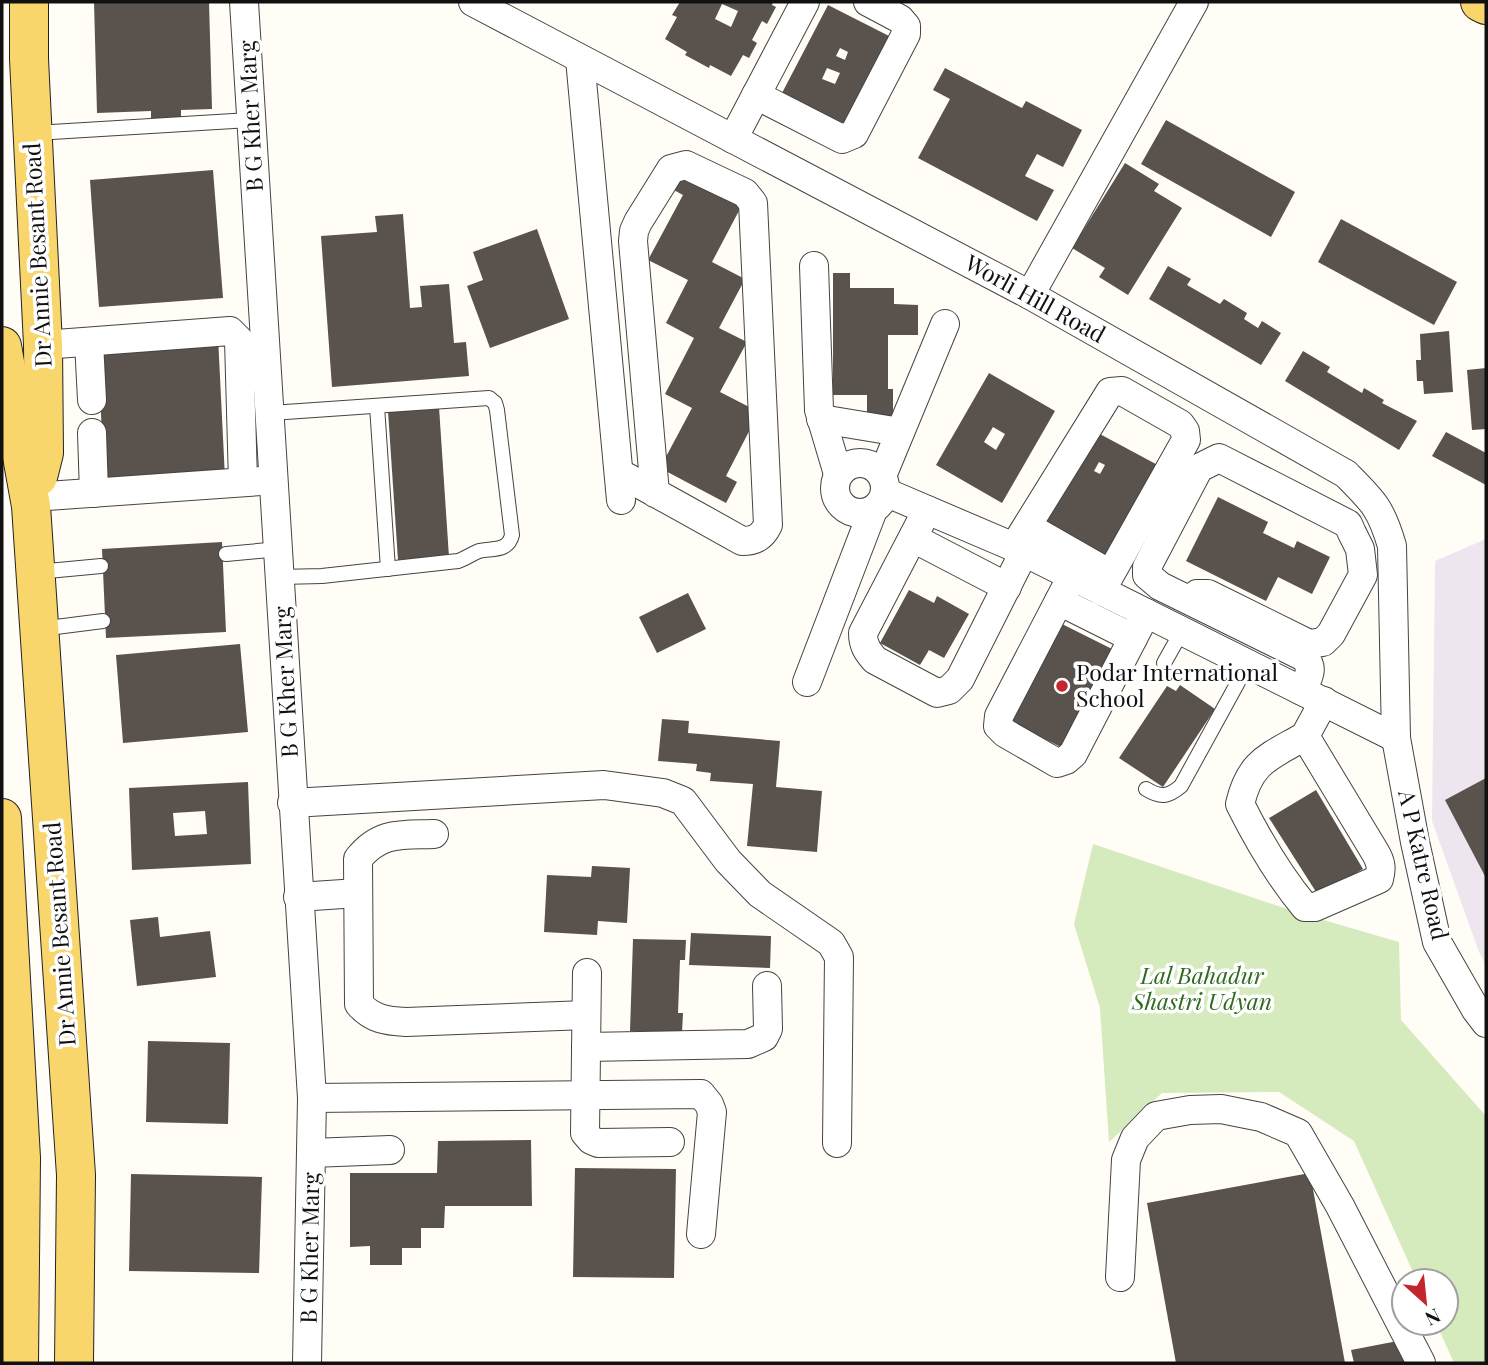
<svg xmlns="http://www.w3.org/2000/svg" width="1488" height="1365" font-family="'Playfair Display',serif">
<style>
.industrial{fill:#eee6ef}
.green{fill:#d5ebbd}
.building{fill:#5a524d;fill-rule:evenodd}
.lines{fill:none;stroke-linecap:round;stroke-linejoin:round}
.lane-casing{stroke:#444;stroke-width:16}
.street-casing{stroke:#444;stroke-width:30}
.primary-casing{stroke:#222;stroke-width:40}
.lane{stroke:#fff;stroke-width:14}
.street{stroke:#fff;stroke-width:28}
.primary{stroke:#f9d66b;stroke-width:38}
.poi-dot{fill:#c4262e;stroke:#fff;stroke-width:2.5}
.labels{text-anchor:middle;stroke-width:7;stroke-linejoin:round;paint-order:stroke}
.street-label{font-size:23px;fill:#111;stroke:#fff}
.poi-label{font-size:23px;fill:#111;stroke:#fff;text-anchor:start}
.park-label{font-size:23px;font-style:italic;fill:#2f6b1f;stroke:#fff}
</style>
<rect width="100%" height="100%" fill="#fffdf5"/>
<polygon class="industrial" points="1486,539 1486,965 1479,952 1432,821 1435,561"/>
<polygon class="green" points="1093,844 1296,912 1399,942 1401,1020 1486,1116 1486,1363 1454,1363 1436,1323 1446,1323 1446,1281 1417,1281 1354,1141 1279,1092 1162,1093 1109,1142 1100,1008 1074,924"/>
<g class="building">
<polygon points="94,2 209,2 212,109 181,110 181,121 151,122 151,111 97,113"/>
<path d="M 680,2 L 773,2 L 772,5 L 776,7 L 767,24 L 762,21 L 752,40 L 757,43 L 749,58 L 743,55 L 731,76 L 710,65 L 709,68 L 685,55 L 687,52 L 665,39 L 677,17 L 672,15 ZM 722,4 L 738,11 L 731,27 L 715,19 Z"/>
<path d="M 828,5 L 891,37 L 846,125 L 782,93 ZM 840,48 L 848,52 L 845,60 L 836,56 ZM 827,68 L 840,73 L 835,84 L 822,79 Z"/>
<polygon points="945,68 1022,108 1026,101 1082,130 1063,167 1037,154 1025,176 1054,190 1037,221 918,158 950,99 933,90"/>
<polygon points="1166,120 1295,192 1271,237 1141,164"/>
<polygon points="1125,163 1159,184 1154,191 1182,208 1128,295 1099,277 1105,268 1072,248"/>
<polygon points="213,170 223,298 99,307 90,180"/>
<polygon points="679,172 742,205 712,262 745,279 719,328 747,342 720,392 759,412 726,476 737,482 726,503 660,468 692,408 665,394 694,338 666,323 688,280 648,260 683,195 670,188"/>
<polygon points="403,214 410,308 422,307 420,286 449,284 454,343 466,342 469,376 332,387 321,236 377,232 375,216"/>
<polygon points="1341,219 1457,282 1434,325 1318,262"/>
<polygon points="537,229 569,319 490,348 467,286 483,280 473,252"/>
<polygon points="1168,266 1191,279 1187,285 1220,304 1224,299 1247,313 1244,319 1258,328 1262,321 1281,333 1261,365 1149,299"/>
<polygon points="833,273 850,273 850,288 894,288 894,304 918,305 918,335 888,335 888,389 893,389 893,420 867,420 867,395 833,395"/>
<polygon points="1449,331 1453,392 1424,394 1423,381 1417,381 1416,360 1421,360 1420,334"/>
<polygon points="218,337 225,478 104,484 98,343"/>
<polygon points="1303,351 1330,367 1327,372 1362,393 1364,388 1384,400 1382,403 1417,421 1399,450 1285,381"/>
<polygon points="1486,368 1486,429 1472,430 1467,370"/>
<path d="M 989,373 L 1055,411 L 1002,503 L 936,465 ZM 993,427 L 1005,434 L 996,450 L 984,442 Z"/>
<polygon points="439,407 449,557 398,560 388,411"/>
<polygon points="1446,432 1486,453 1486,485 1432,456"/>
<path d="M 1098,433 L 1167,470 L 1107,566 L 1041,526 ZM 1099,462 L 1105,465 L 1100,474 L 1094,471 Z"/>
<polygon points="1218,497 1268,522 1263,533 1294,548 1297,541 1330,557 1312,594 1278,577 1266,601 1186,561"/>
<polygon points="222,542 226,632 106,638 102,549"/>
<polygon points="909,590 934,603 937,596 969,614 944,658 929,650 920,665 880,643"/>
<polygon points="688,593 706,629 657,653 639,617"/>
<polygon points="1060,623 1114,650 1065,749 1010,722"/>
<polygon points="240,644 248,732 123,743 116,655"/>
<polygon points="1180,685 1215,709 1163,787 1119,758 1167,686 1176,691"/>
<polygon points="662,719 689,721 688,733 780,741 776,787 822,791 817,852 747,846 753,784 710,781 711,773 696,771 697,764 658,761"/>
<polygon points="1486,778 1486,878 1445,800"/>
<path d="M 248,782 L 251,864 L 132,870 L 129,788 ZM 205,811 L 207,834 L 175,836 L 173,813 Z"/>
<polygon points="1316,790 1363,869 1318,895 1269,818"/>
<polygon points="592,866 630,868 627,923 598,921 597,935 544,932 547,875 591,877"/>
<polygon points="158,917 160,937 210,931 216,977 137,986 130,920"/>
<polygon points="691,933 771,936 770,968 689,965"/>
<polygon points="633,939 686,940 685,960 680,960 678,1013 683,1013 682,1033 630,1031"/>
<polygon points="148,1041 230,1043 228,1124 146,1122"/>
<polygon points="531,1140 532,1206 445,1206 444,1228 421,1228 421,1248 402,1248 402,1265 370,1265 370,1246 350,1247 350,1173 437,1173 438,1141"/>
<polygon points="575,1168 676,1169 674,1278 573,1277"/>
<polygon points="1310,1173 1345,1363 1176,1363 1147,1203"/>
<polygon points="131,1174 262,1177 259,1273 129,1271"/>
<polygon points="1403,1340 1407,1363 1354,1363 1351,1350"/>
</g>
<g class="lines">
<g class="lane-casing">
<g id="lane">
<polyline points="35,133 250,120"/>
<polyline points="377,406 388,569"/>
<path d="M 271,413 L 489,398 L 495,403 L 497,410 L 512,535 C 508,552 492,548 479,551 C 471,554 465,559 458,561 L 322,576 L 280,577"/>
<polyline points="226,554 279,549"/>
<polyline points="37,572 101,566"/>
<polyline points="40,629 103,621"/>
<polyline points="1164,663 1182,631"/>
<path d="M 1146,789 C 1161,798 1168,797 1181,786 L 1248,664"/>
</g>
</g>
<g class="street-casing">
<g id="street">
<polyline points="244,2 312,1098 307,1363"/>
<path d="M 473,2 L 1030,295 L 1346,474 C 1373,501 1381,508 1392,546 L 1396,738 L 1415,842 L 1437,942 L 1476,1010 L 1486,1023"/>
<polyline points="580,59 621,500"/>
<polyline points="756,95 842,139 854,134 906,34 906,26 900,19 868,2"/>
<polyline points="733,139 805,2"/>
<polyline points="814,266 819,410 838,474"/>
<polyline points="1030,295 1194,2"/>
<polyline points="89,342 92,400"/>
<polyline points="43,345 230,331 239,340 243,482"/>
<polyline points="821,419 900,432"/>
<polyline points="92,433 94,493"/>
<circle cx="860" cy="488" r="25"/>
<path d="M 619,473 C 660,495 701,518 742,541 C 755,541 762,537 768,525 L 753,203 L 745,193 L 686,165 L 671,169 L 638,222 L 634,231 L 633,241 L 655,493"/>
<polyline points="882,476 945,324"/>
<polyline points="885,492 1014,547 1396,738"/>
<polyline points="33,497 261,481"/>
<path d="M 927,510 L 863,633 C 863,645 867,651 875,660 L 937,693 L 949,690 L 960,679 L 1024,552"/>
<polyline points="1028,527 1110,574"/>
<polyline points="913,538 1007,587"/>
<polyline points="1014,547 1110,392 1122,391 1180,424 1185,431 1186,440 1101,591"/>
<polyline points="1072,576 999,716 998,726 1005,733 1057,763 1066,760 1073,754 1146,613"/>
<polyline points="1059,601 1133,638"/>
<path d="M 1191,601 L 1197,594 L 1208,594 L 1309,644 L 1323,642 L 1331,634 L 1363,575 L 1360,549 L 1352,533 L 1348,524 L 1219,458 L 1199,468 L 1147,567 L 1147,575 L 1160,586 L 1304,657 C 1315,669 1308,677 1302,691"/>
<polyline points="807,682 873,510"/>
<path d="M 1305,736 C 1269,757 1250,761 1240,804 C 1258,840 1279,876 1305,907 L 1315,907 L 1379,879 C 1382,868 1381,862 1375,852 L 1305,736 L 1324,701"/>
<polyline points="292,803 604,785 663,793 683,801 728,861 760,894 831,943 839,957 837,1143"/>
<path d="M 434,834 C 402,835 380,831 358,859 L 359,1004 C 372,1019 386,1021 406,1022 L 586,1015"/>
<polyline points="298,897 358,893"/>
<polyline points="587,973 585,1133 591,1140 598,1143 670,1142"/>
<polyline points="586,1047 748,1044 764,1037 768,1029 767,986"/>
<polyline points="312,1098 701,1094 709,1104 712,1112 701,1234"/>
<polyline points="311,1153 390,1150"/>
<polyline points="1120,1277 1126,1160 1135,1138 1156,1116 1190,1110 1221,1109 1261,1117 1298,1133 1340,1206 1421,1363"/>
</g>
</g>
<g class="primary-casing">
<g id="primary">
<polyline points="29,2 29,59 43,345 44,453 38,477"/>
<polyline points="1480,2 1486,5"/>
<polyline points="2,346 31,506 76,1175 74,1363"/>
<polyline points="2,818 21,1158 19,1363"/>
</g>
</g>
<use href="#lane" class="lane"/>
<use href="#street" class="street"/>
<use href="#primary" class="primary"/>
</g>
<circle class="poi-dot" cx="1062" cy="686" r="7"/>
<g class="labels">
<g class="street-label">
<text transform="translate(251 116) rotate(-93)" y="8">B G Kher Marg</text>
<text transform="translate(38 255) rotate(-93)" y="8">Dr Annie Besant Road</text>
<text transform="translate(1035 299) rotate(29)" y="8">Worli Hill Road</text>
<text transform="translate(286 682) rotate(-93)" y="8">B G Kher Marg</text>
<text transform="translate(1423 865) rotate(77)" y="8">A P Katre Road</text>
<text transform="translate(60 934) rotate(-94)" y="8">Dr Annie Besant Road</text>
<text transform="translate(310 1248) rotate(-89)" y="8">B G Kher Marg</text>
</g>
<g class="poi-label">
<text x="1076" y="681">Podar International<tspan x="1076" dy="26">School</tspan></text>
</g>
<g class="park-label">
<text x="1202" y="984">Lal Bahadur<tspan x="1202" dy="26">Shastri Udyan</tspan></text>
</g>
</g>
<rect width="1488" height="1365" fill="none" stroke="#111111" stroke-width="7"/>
<g transform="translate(1425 1302) rotate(153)"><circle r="33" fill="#ffffff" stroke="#a0a0a0" stroke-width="2"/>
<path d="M0-5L12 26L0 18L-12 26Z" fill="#c4262e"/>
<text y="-10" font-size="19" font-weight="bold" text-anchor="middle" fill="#111111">N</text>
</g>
</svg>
